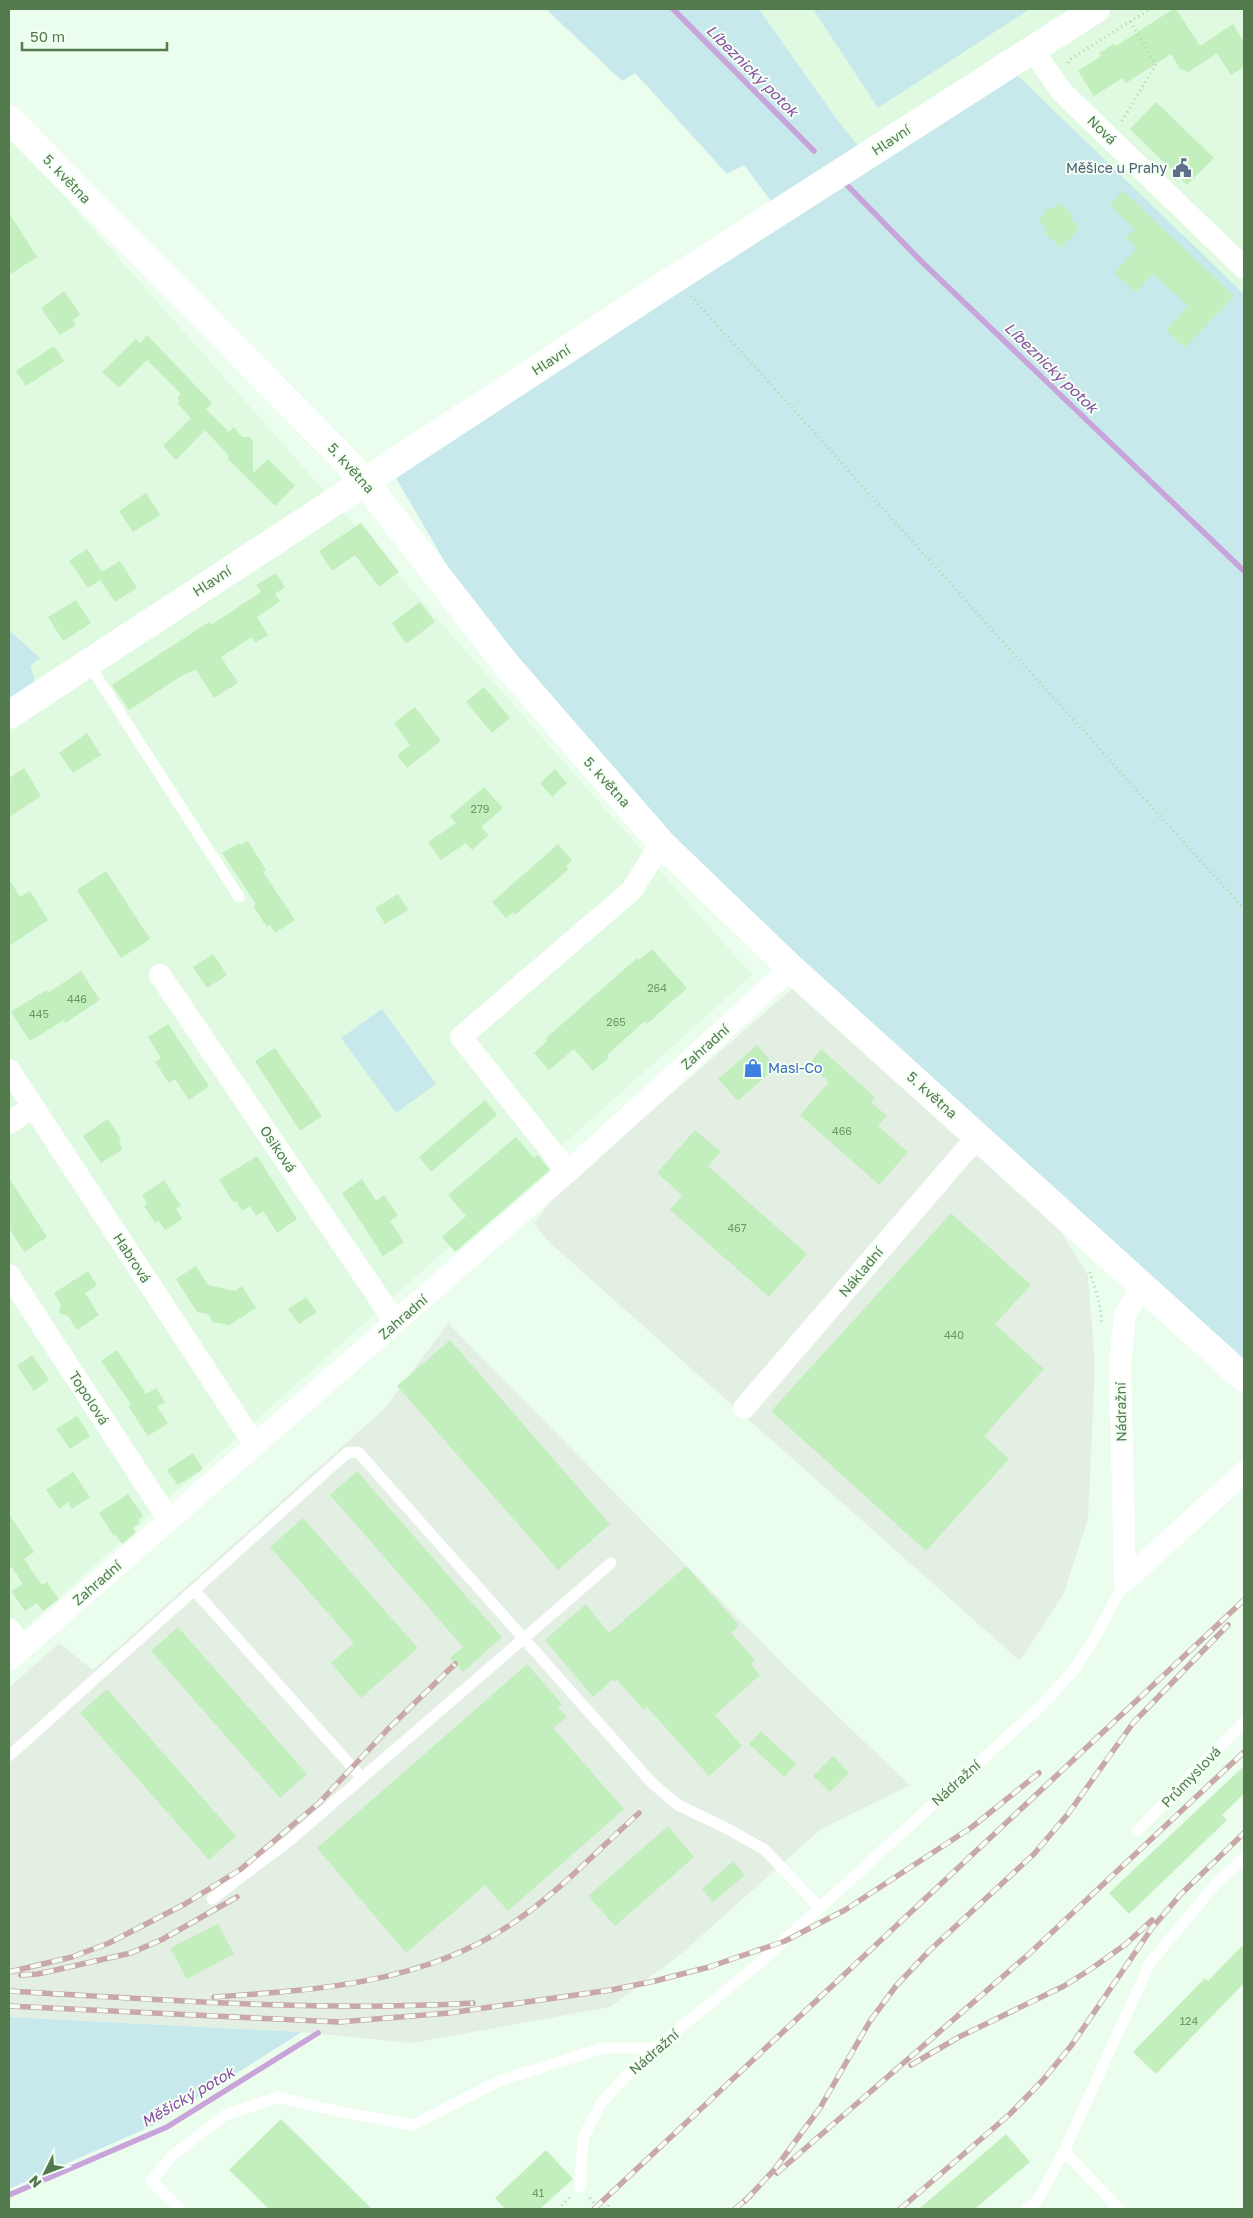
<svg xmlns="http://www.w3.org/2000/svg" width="1253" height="2218" font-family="'Golos Text',sans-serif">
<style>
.residential{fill:#dffae1}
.industrial{fill:#e4efe4}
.green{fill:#c8e9ec}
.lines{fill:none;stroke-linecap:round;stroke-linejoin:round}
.stream{stroke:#c8a4db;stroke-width:5.5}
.building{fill:#c2efbd}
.path{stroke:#a9daa4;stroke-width:3;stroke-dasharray:1 4;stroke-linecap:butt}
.lane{stroke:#fff;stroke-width:11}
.street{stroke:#fff;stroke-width:22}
.secondary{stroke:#fff;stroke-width:28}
.rail-casing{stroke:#c9a9a7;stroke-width:5.5}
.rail{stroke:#f3fff4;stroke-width:4;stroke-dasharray:11;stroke-linecap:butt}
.labels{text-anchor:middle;stroke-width:4;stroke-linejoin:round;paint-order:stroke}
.number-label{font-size:11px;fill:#6e9768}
.street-label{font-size:14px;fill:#527a4c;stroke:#f3fff4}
.service-label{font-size:14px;fill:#4e5e75;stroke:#f3fff4;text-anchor:end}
.shop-label{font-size:14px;fill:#366cbe;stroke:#f3fff4;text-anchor:start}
.water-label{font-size:15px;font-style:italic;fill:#884da4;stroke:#f3fff4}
</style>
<rect width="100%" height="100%" fill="#ebfded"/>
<g class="residential">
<polygon points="759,9 1244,9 1244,566 873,164 838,121"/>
<polygon points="9,134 752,975 9,1642"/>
</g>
<g class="industrial">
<polygon points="792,989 1059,1229 1088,1275 1095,1365 1088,1519 1064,1593 1020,1661 549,1242 534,1224 553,1197"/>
<polygon points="448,1323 788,1669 910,1785 821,1829 681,1954 610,2007 412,2043 302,2032 9,2017 9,1688 59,1643 93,1670 384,1409"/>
</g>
<g class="green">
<polygon points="546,9 759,9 838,121 873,164 1016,74 1244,294 1244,1363 682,852 473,610 396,478 783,217 744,165 727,174 635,73 622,81"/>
<polygon points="813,9 1030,9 878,108"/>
<polygon points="9,630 40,658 30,666 34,676 34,683 9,703"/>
<polygon points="382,1009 436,1084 396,1113 341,1038"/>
<polygon points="9,2017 302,2032 154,2125 9,2189"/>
</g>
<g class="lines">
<g class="stream">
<polyline points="673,9 814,151"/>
<polyline points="843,181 923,263 1244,571"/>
<polyline points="9,2195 167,2127 318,2033"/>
</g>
</g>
<g class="building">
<polygon points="1173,9 1176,9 1200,46 1233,24 1244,42 1244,67 1231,75 1217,53 1187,73 1184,69 1181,70 1171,54 1126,83 1123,78 1094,96 1078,71 1101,56 1099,53 1114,44 1116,46"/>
<polygon points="1156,102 1214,158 1187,185 1130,129"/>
<polygon points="1123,191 1234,296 1185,348 1166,330 1188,306 1153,274 1136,292 1114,273 1137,248 1126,238 1135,229 1110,205"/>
<polygon points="1060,203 1074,216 1071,219 1080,228 1061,248 1044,232 1047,229 1038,220 1051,206 1054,209"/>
<polygon points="9,213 37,257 9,275"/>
<polygon points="64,291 80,314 73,320 76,325 60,335 41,308"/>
<polygon points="147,335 212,403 206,409 229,432 234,427 242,437 249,437 253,441 253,473 268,459 295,486 275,506 227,458 229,456 205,430 176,460 163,446 191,418 177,403 180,401 177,397 181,394 147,360 119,388 102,372 136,339 140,343"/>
<polygon points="54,346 64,361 26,386 16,371"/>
<polygon points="146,493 160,515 133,532 119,511"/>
<polygon points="361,523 399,572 379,587 355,555 332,571 319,551"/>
<polygon points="87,549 102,572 120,561 137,588 115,602 100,580 88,588 69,561"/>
<polygon points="276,573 285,587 275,594 280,601 257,617 268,635 255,643 252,637 221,657 238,683 214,698 196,670 183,675 129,710 112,685 209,622 211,625 261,592 256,585"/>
<polygon points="76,600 91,623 63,641 48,617"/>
<polygon points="420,602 435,622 406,644 392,623"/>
<polygon points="484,687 510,718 492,733 466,702"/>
<polygon points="415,707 441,741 407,768 397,755 410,745 394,723"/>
<polygon points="87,733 101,755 73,773 59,753"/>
<polygon points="24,768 41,796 9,817 9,778"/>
<polygon points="555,769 567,783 552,797 540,783"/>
<polygon points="484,787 503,808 481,827 489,835 472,850 466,843 441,860 428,842 456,823 450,816"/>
<polygon points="248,841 266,870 263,872 295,920 275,933 270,925 267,927 253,906 256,904 222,853 239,843 240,845"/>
<polygon points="558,844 572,860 566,866 569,869 515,915 513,912 506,918 492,902"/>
<polygon points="106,871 150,939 121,958 77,890"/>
<polygon points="9,879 20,897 30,891 48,920 9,946"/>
<polygon points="398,894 408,910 385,924 375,908"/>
<polygon points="652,949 687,988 647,1024 645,1021 607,1055 609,1058 593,1071 574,1049 549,1070 534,1053 547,1041 545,1039 637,958 639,960"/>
<polygon points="213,954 227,975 207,988 193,967"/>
<polygon points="81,971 100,1000 65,1023 64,1020 30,1041 11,1012 46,990 48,993"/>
<polygon points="168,1024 209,1086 189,1100 175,1079 169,1083 155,1062 161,1058 148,1037"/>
<polygon points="757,1045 776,1067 738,1101 718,1079"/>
<polygon points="275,1048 322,1116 300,1131 255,1061"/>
<polygon points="821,1049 875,1097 871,1102 887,1116 878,1126 908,1152 879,1185 800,1115 829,1082 809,1064"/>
<polygon points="485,1100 497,1115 431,1172 419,1157"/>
<polygon points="108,1119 121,1139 119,1143 123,1149 101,1163 83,1136"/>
<polygon points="695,1130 721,1152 708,1166 807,1254 769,1297 670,1210 682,1195 657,1173"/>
<polygon points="516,1137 534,1158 538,1155 550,1170 455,1252 442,1237 466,1216 448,1195"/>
<polygon points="257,1156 297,1219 277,1233 263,1211 256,1216 250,1206 242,1211 236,1201 234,1203 219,1180"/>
<polygon points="9,1178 47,1237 24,1252 9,1228"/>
<polygon points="362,1179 376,1201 384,1195 398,1216 390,1221 404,1242 383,1256 342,1193"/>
<polygon points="164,1180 181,1206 176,1209 182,1219 165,1230 159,1221 155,1223 144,1206 147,1204 142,1195"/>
<polygon points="951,1213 1031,1285 995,1324 1044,1369 984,1436 1009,1459 926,1551 771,1411"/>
<polygon points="196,1266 208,1285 235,1291 242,1286 256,1308 229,1325 213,1322 208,1314 197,1312 176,1279"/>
<polygon points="88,1271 97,1285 85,1293 99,1315 77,1330 68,1316 59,1313 61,1305 54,1293"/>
<polygon points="306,1297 317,1312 299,1324 288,1309"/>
<polygon points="450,1340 610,1524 558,1570 397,1386"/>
<polygon points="117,1350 146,1394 156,1388 165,1402 157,1406 168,1423 148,1436 128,1406 131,1404 101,1361"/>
<polygon points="32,1355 49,1380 34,1391 17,1366"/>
<polygon points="77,1416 90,1436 70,1449 56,1429"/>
<polygon points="193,1453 203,1469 178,1485 167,1470"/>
<polygon points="357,1471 502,1637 463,1672 450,1658 463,1647 330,1495"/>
<polygon points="73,1472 90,1497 72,1509 68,1502 59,1509 46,1490"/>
<polygon points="128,1494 143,1516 138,1520 140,1523 133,1528 136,1532 122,1544 115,1534 114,1536 99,1513"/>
<polygon points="9,1514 34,1552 24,1559 42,1585 47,1582 59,1599 43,1611 37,1603 25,1611 11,1591 23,1584 12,1567 9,1569"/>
<polygon points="303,1518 418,1648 361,1698 331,1663 354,1643 270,1547"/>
<polygon points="686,1566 739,1625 731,1633 755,1660 751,1664 760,1675 715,1715 742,1746 709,1776 647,1707 644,1710 617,1680 614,1682 612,1680 593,1697 545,1640 586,1604 609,1633"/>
<polygon points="178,1627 307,1774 280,1798 151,1651"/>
<polygon points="527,1664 562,1704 558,1707 567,1717 553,1728 624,1809 508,1911 485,1885 406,1953 317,1848"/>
<polygon points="107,1689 236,1836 209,1860 80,1713"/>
<polygon points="761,1731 796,1764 784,1777 749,1744"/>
<polygon points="833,1756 849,1773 830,1792 813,1776"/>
<polygon points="1244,1766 1244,1794 1222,1815 1227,1820 1129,1914 1109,1893"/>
<polygon points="668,1826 694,1857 615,1926 588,1896"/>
<polygon points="733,1861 745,1875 713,1902 702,1889"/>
<polygon points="218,1924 234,1954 187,1979 170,1948"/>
<polygon points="1244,1944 1244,1983 1156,2074 1133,2052 1205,1978 1208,1981"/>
<polygon points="281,2119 372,2209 269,2209 229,2170"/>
<polygon points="1006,2134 1030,2162 975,2209 919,2209"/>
<polygon points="546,2150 573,2179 540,2209 505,2209 495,2198"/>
</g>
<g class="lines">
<g class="path">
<polyline points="1068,63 1069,60 1150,9"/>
<polyline points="1122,121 1156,64 1130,21"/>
<polyline points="691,296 1244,909"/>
<polyline points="1090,1272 1099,1302 1102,1324"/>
<polyline points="590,2198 599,2209"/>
<polyline points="558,2209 570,2197"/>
<polyline points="604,2209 610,2204"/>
</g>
<g class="lane">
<polyline points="88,663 239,897"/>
<polyline points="194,1590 362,1778"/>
<polyline points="9,1756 347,1453 358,1452 652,1783 678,1805 728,1829 765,1850 820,1908"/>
<polyline points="1137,1831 1244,1722"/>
<polyline points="212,1899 289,1841 611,1563"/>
<polyline points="1064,2151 1119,2209"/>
<polyline points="580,2187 583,2138 601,2103 641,2060 757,1965 1042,1705 1074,1670 1092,1643 1125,1581"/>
<polyline points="180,2209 151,2181 172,2156 225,2115 279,2097 336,2111 413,2125 499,2081 603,2048 655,2048"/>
<polyline points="1027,2209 1038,2200 1064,2151 1150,1963 1215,1885 1244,1858"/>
</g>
<g class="street">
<polyline points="1032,49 1062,92 1244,268"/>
<polyline points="160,975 396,1323"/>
<polyline points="9,1070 255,1445"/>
<polyline points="9,1123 33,1107"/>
<polyline points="568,1172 461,1037 632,890 655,853 662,844"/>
<polyline points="9,1275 169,1520"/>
<polyline points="744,1408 978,1136"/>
<polyline points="1125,1581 1120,1363 1125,1315 1143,1284"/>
<polyline points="1125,1581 1244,1472"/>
<polyline points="9,1629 22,1648"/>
<polyline points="9,1660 580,1161 791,968"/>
</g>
<g class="secondary">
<polyline points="9,119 348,463 374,494 505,663 662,844 791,968 1244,1378"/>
<polyline points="9,715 676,278 1096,9"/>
</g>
<g class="rail-casing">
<g id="rail">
<polyline points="9,1972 72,1957 109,1943 185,1904 241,1869 320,1802 388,1729 455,1664"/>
<polyline points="21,1975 38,1974 131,1953 163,1939 237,1897"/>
<path d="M 9,1991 C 164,2000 318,2012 473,2003"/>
<path d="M 214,1997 C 316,1990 421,1984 510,1925 C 556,1895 598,1850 639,1813"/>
<polyline points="9,2006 339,2022 449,2013 611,1990 655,1981 709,1967 785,1941 845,1910 972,1827 1039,1773"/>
<polyline points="911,2065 959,2037 1064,1986 1091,1969 1126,1944 1152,1920"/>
<polyline points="777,2173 1030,1953 1244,1752"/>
<polyline points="745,2201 774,2170 820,2108 870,2021 896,1986 929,1951 1034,1854 1068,1814 1133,1723 1228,1625"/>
<polyline points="594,2209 1244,1600"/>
<polyline points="735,2209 750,2196"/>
<polyline points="900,2209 1010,2114 1043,2080 1071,2046 1152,1928 1181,1894 1244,1833"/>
</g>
</g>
<use href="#rail" class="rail"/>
</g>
<defs>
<g id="civic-bare" transform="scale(1.5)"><path d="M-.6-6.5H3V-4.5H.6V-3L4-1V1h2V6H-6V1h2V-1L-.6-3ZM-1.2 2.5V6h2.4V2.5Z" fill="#5c6f8a" stroke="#f3fff4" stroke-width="2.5" paint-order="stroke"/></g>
<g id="shop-bare" transform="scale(1.5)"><path d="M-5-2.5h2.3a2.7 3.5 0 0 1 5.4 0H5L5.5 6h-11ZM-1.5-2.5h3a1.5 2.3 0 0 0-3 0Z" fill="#3f7fe0" stroke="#f3fff4" stroke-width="2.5" paint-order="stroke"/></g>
</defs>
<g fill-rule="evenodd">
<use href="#civic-bare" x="1182" y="168"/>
<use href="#shop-bare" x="753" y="1068"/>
</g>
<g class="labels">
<g class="number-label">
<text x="480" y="813">279</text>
<text x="657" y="992">264</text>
<text x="77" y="1003">446</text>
<text x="39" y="1018">445</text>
<text x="616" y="1026">265</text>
<text x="842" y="1135">466</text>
<text x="737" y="1232">467</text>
<text x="954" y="1339">440</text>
<text x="1189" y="2025">124</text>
<text x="538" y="2197">41</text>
</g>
<g class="street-label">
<text transform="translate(1102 130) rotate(44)" y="5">Nová</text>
<text transform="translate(891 140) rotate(-33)" y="5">Hlavní</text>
<text transform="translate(67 179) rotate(46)" y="5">5. května</text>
<text transform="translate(551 360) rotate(-33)" y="5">Hlavní</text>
<text transform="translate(351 468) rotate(48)" y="5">5. května</text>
<text transform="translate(212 581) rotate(-33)" y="5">Hlavní</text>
<text transform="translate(607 782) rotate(48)" y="5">5. května</text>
<text transform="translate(705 1047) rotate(-42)" y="5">Zahradní</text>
<text transform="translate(932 1095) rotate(42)" y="5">5. května</text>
<text transform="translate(278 1149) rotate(56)" y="5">Osiková</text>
<text transform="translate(132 1258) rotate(57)" y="5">Habrová</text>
<text transform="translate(861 1272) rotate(-50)" y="5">Nákladní</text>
<text transform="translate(403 1317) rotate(-41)" y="5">Zahradní</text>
<text transform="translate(89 1398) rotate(57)" y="5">Topolová</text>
<text transform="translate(1121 1412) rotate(-91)" y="5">Nádražní</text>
<text transform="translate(97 1583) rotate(-41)" y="5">Zahradní</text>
<text transform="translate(1191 1777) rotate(-46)" y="5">Průmyslová</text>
<text transform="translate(956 1783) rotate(-42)" y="5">Nádražní</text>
<text transform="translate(654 2052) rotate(-41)" y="5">Nádražní</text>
</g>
<g class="service-label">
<text x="1167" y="173">Měšice u Prahy</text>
</g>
<g class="shop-label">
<text x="768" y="1073">Masi-Co</text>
</g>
<g class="water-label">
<text transform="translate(752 71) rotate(45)" y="5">Líbeznický potok</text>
<text transform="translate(1051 368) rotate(44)" y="5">Líbeznický potok</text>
<text transform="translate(188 2097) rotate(-30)" y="5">Měšický potok</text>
</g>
</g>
<rect width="1253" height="2218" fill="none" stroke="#527a4c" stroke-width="20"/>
<g transform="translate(45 2173) rotate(228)" stroke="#f3fff4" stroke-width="4" paint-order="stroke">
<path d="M0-4L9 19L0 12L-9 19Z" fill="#527a4c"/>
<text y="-8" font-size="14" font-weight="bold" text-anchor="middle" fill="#527a4c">N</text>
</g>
<path d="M22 42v8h145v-8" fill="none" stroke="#527a4c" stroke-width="2.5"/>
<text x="30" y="42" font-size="15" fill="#527a4c" stroke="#f3fff4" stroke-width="4" paint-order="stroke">50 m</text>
</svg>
